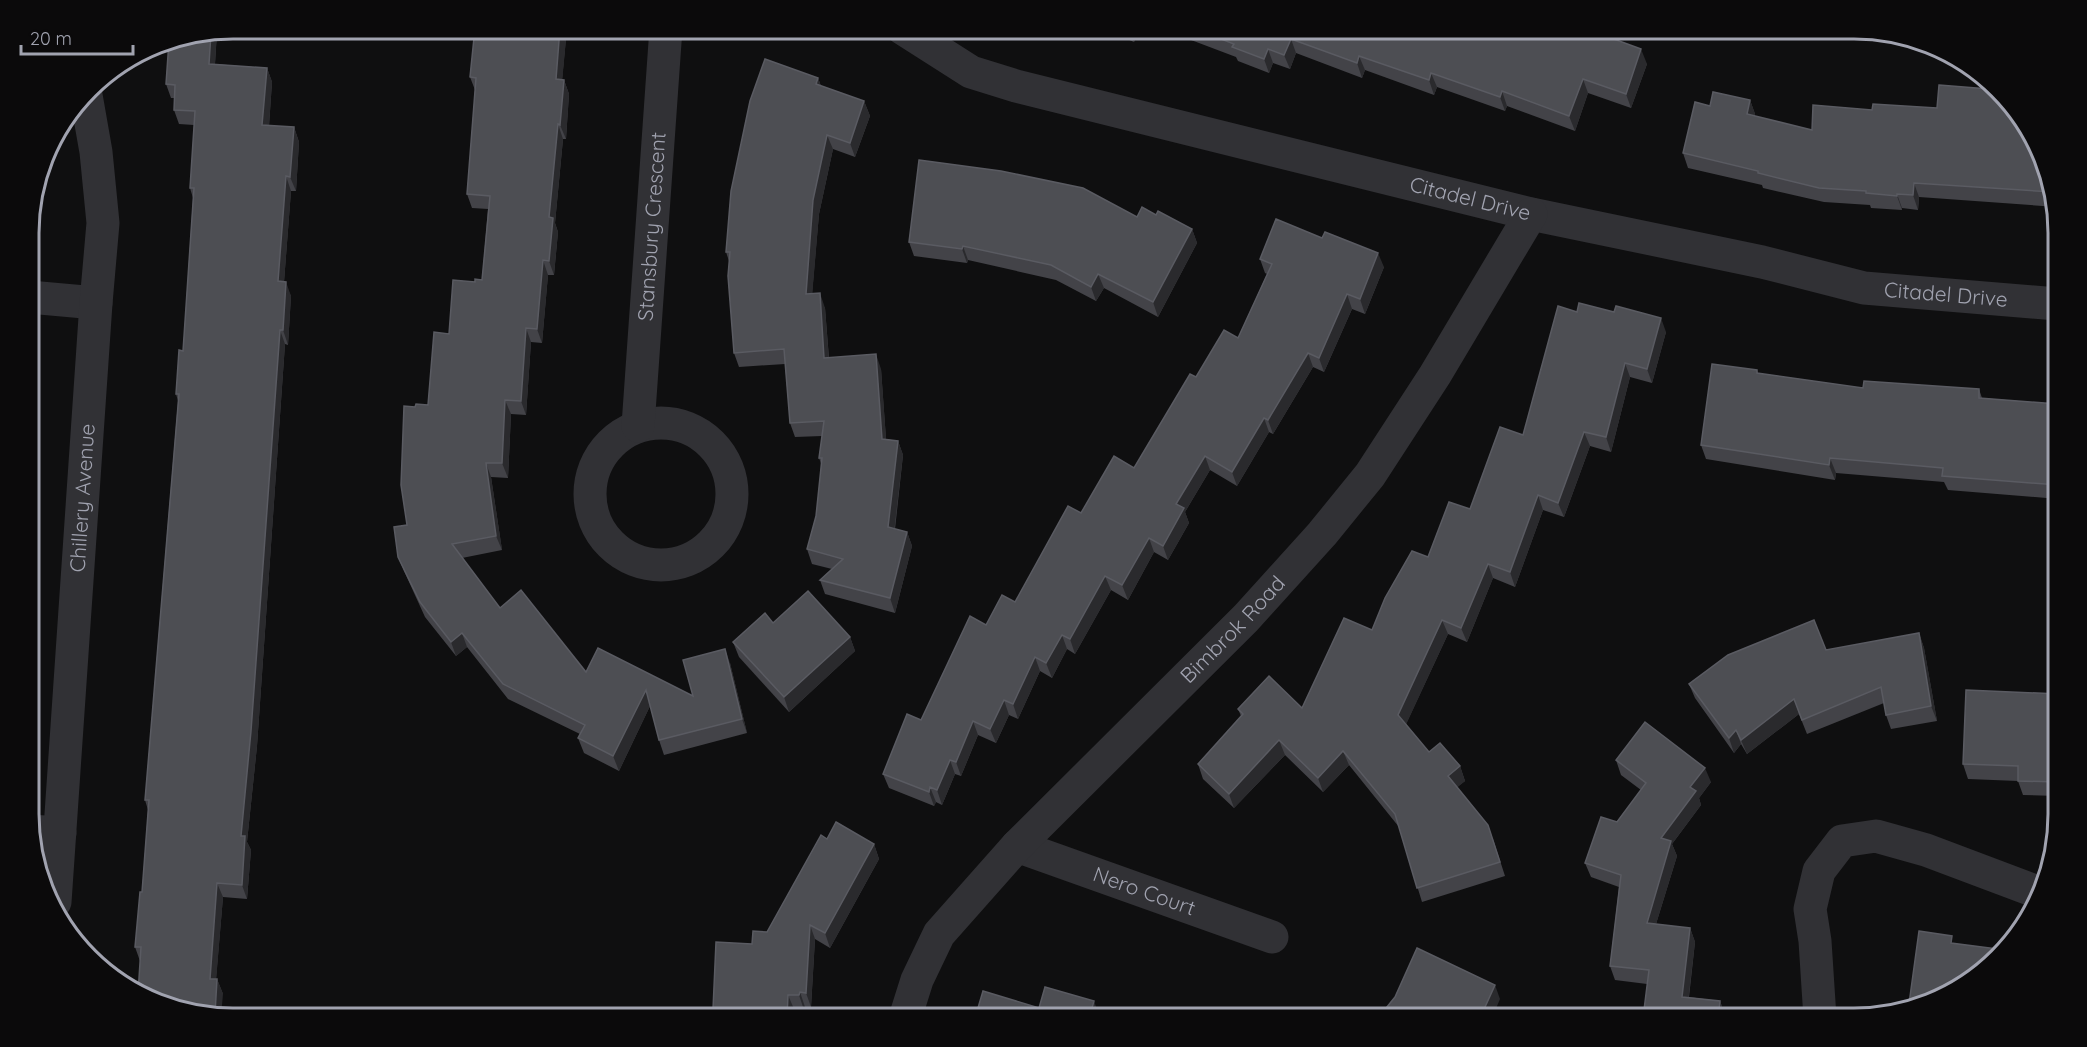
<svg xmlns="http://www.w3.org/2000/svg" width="2087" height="1047" font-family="Quicksand,sans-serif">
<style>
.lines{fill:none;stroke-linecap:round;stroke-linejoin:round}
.street{stroke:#313135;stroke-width:33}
.wall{fill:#434348}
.shaded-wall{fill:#2a2a2d}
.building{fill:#4d4e53;stroke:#5a5b62;stroke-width:1.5}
.labels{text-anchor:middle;stroke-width:6;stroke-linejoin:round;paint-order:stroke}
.street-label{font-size:21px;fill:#a1a3b0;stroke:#0b0a0b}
.rim{fill:none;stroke:#a1a3b0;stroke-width:3}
</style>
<rect width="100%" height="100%" fill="#0f0f10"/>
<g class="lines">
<g class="street">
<path id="s1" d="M 902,28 L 971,72 L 1016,86 L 1531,214 L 1762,262 L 1864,288 L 2057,304"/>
<polyline points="29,297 96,303"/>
<circle cx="661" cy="494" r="71"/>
<path id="s2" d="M 638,426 L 666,28"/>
<polyline points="30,831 60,833"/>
<path id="s3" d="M 1017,846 L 1272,937"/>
<path id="s4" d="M 55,902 L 96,303 L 103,223 L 96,152 L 86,95"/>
<path id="s5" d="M 905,1018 L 917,980 L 939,934 L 1017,846 L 1246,618 L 1322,534 L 1370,475 L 1435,375 L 1531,214"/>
<polyline points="1820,1018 1815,941 1810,909 1819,871 1842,841 1876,836 1926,850 2040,893"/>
</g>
</g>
<g class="wall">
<polygon points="475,28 567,28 562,80 564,80 569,94 566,139 563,139 555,223 558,232 554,275 548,275 542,343 531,342 526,415 511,414 508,478 491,477 502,550 462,558 500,608 586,672 693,696 730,663 747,733 664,755 659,740 650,706 619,771 584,753 578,738 580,734 508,699 467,647 456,656 425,617 404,571 398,557 407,525 415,407 428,405 449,334 475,282 482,280 488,209 472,208 467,194 475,90 470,77"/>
<polygon points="1106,28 1584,28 1647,64 1631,108 1588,93 1575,131 1507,106 1505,111 1437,87 1434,95 1365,70 1362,78 1296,53 1290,69 1273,63 1269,73 1238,61 1236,57 1162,29 1159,38 1140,30 1134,42 1106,30"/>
<polygon points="217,32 215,64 267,68 272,82 269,126 294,127 299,142 296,191 291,191 284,282 291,296 288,345 285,344 257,746 247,842 251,850 247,899 223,897 216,979 217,979 223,994 140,961 135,947 142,892 148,810 145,800 178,401 176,394 183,351 193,198 190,188 194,125 179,124 174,110 174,98 171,98 166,84 169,41"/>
<polygon points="818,78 821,86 864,101 870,116 855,157 833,149 819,214 812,294 825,308 829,358 881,369 886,439 898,441 903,455 895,529 907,532 912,546 895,613 825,594 820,580 832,569 812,564 807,549 816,516 822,466 819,458 822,436 795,437 790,423 785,364 739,367 734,353 729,261 726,252"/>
<polygon points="1750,100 1755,114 1755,116 1812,130 1872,110 2024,119 2057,207 1919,197 1918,210 1902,208 1902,210 1871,208 1870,205 1824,202 1763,188 1762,185 1688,168 1683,153 1710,106"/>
<polygon points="1156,215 1192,229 1197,243 1158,317 1104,288 1096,301 1056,280 968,260 967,263 914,256 909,242"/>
<polygon points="1260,259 1384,267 1365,314 1352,309 1324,372 1313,367 1273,434 1269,432 1237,486 1210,470 1185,512 1189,523 1168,560 1154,552 1128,600 1111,590 1075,654 1067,649 1052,678 1040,671 1018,719 1009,715 996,743 978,735 961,776 955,774 942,805 936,802 934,806 889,788 883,774 986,625 1015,602 1081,513 1134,468 1196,377 1238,338 1267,274 1265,273"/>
<polygon points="1577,312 1666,332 1652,383 1630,377 1611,452 1590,446 1564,517 1543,510 1515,587 1493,578 1467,642 1448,634 1406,724 1429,752 1460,766 1465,781 1457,787 1493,839 1505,876 1422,902 1399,827 1349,765 1323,792 1285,755 1234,808 1203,779 1198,764 1241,716 1238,709 1302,708 1372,630 1428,557 1470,509 1523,435"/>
<polygon points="1757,370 1758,374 1863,388 1979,389 1982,398 2057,404 2058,499 1948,490 1944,482 1836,473 1835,480 1706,459 1701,445"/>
<polygon points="1919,633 1924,648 1937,721 1891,729 1886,715 1884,703 1807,734 1799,714 1747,754 1741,744 1734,753 1695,698 1689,684"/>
<polygon points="850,637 855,651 789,712 739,657 733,642"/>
<polygon points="2058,694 2058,796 2023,795 2018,781 1968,779 1963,764"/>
<polygon points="1616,760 1711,782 1699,798 1701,805 1672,844 1677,856 1656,924 1690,928 1695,942 1689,997 1720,1001 1725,1015 1647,984 1615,980 1610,966 1619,887 1591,877 1585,863 1641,790 1621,775"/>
<polygon points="827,839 874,844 879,859 830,948 815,939 811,1007 805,1007 804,1010 713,1009 752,944 767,932"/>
</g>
<g class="shaded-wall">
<polygon points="560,28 567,28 561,94 556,79"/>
<polygon points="1129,28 1139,28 1140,30 1134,42"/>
<polygon points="1155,28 1162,28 1159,38"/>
<polygon points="217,32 214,78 209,64 211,33"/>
<polygon points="1291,39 1296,53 1290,69 1284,55"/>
<polygon points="1268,49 1273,63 1269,73 1264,59"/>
<polygon points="1641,49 1647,64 1631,108 1626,94"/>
<polygon points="1359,56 1365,70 1362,78 1357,63"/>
<polygon points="267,68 272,82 268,140 262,125"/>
<polygon points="1431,73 1437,87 1434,95 1429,80"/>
<polygon points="818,78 823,92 816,84"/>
<polygon points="1583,79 1588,93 1575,131 1569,116"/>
<polygon points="564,80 569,94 566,139 560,125"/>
<polygon points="1502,91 1507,106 1505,111 1500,97"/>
<polygon points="1750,100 1755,114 1752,129 1747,114"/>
<polygon points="864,101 870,116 855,157 850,143"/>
<polygon points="558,124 563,139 555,223 558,232 554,275 549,261 549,217"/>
<polygon points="294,127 299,142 296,191 290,177"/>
<polygon points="827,135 833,149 819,214 811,309 806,294 813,200"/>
<polygon points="286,176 291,191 283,295 278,281"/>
<polygon points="1914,183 1919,197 1918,210 1913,195"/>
<polygon points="1897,194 1902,208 1902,210 1897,196"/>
<polygon points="1192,229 1197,243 1158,317 1153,302"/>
<polygon points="963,246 968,260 967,263 962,249"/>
<polygon points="1378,253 1384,267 1365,314 1360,299"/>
<polygon points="543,260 548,275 542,343 537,329"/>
<polygon points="1098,274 1104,288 1096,301 1091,287"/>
<polygon points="286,282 291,296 288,345 283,330"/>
<polygon points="820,293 825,308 830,373 824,358"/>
<polygon points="1347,294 1352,309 1324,372 1319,358"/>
<polygon points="1661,318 1666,332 1652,383 1647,369"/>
<polygon points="526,328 531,342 526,415 521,401"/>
<polygon points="280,330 285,344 257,746 247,842 251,850 247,899 242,885 241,836"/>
<polygon points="1308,353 1313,367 1273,434 1268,420"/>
<polygon points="876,354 881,369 887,453 882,439"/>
<polygon points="1625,363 1630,377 1611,452 1606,437"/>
<polygon points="505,400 511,414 508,478 502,463"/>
<polygon points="1264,418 1269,432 1237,486 1232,472"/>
<polygon points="1584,432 1590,446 1564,517 1558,503"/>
<polygon points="898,441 903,455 893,541 888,527"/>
<polygon points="1205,456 1210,470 1185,512 1189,523 1168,560 1163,546 1176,504"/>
<polygon points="1830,458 1836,473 1835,480 1829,465"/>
<polygon points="486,463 491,477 502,550 496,536"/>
<polygon points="1538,495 1543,510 1515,587 1510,572"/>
<polygon points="907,532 912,546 895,613 890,598"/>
<polygon points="1149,538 1154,552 1128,600 1122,585"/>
<polygon points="1488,564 1493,578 1467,642 1461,628"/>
<polygon points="1105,576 1111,590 1075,654 1070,639"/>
<polygon points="1442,620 1448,634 1404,729 1398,715"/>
<polygon points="462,633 467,647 456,656 451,642"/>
<polygon points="1919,633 1924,648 1937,721 1931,706"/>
<polygon points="1062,635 1067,649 1052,678 1046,663"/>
<polygon points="850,637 855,651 789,712 784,697"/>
<polygon points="725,649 730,663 747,733 742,719"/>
<polygon points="1035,657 1040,671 1018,719 1013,704"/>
<polygon points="646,690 651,704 619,771 613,756"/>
<polygon points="1794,699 1799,714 1747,754 1741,740"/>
<polygon points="1004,700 1009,715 996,743 990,729"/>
<polygon points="973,721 978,735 961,776 956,762"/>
<polygon points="1736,730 1741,744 1734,753 1729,738"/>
<polygon points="1279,740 1285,755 1234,808 1229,794"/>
<polygon points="1343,751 1349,765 1323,792 1318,778"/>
<polygon points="950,760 955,774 942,805 937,790"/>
<polygon points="1460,766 1465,781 1453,791 1448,776"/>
<polygon points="1705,768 1711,782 1699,798 1701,805 1672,844 1677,856 1652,937 1647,923 1661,838 1690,787"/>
<polygon points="930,787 936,802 934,806 929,792"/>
<polygon points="874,844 879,859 830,948 825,933"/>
<polygon points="217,883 223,897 215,993 210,979"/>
<polygon points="810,925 815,939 811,1007 806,993"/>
<polygon points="1690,928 1695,942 1687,1011 1682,997"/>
<polygon points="217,979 223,994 221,1016 215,1014"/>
<polygon points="1495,985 1500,999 1492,1018 1480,1018"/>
<polygon points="800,992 805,1007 804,1010 799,995"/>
<polygon points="788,995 794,1009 793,1018 787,1018"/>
<polygon points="1094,1001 1099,1015 1092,1008"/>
<polygon points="1720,1001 1725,1015 1725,1018 1718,1018"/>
</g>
<g class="building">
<polygon points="475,28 560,28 556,79 564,80 560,125 558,124 549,217 553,218 549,261 543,260 537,329 526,328 521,401 505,400 502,463 486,463 496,536 452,544 500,608 521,590 586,672 598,648 693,696 683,660 725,649 742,719 659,740 646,690 613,756 578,738 585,725 503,684 462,633 451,642 420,602 398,557 394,527 407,525 401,485 404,406 415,407 416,404 428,405 434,332 449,334 453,280 475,282 475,279 482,280 490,196 467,194 476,78 470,77"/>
<polygon points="1193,28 1584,28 1641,49 1626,94 1583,79 1569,116 1502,91 1500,97 1431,73 1429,80 1359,56 1357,63 1291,39 1284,55 1268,49 1264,59 1232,47 1234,44"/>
<polygon points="211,33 209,64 267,68 262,125 294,127 290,177 286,176 278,281 286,282 283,330 280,330 251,731 241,836 245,836 242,885 217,883 210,979 217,979 215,1014 143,998 138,994 141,947 135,947 140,892 142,892 149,800 145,800 179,394 176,394 179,350 183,351 194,188 190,188 195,111 174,110 175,85 166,84 169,41"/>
<polygon points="765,59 818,78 816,84 864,101 850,143 827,135 813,200 806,294 820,293 824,358 876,354 882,439 898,441 888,527 907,532 890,598 820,580 843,559 807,549 816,516 822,458 819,458 824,421 790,423 784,349 734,353 728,276 730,252 726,252 731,191 750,101"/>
<polygon points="1939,85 1989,89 2024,119 2052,192 1914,183 1913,195 1897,194 1897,196 1866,193 1866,191 1819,188 1758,173 1758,171 1683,153 1695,102 1710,106 1713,92 1750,100 1747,114 1812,130 1813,105 1872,110 1873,104 1937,108"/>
<polygon points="919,160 1001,171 1083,188 1137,217 1142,207 1156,215 1158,211 1192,229 1153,302 1098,274 1091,287 1051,265 963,246 962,249 909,242"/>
<polygon points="1276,219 1322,238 1325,232 1378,253 1360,299 1347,294 1319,358 1308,353 1268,420 1264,418 1232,472 1205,456 1176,504 1184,508 1163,546 1149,538 1122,585 1105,576 1070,639 1062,635 1046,663 1035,657 1013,704 1004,700 990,729 973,721 956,762 950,760 937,790 930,787 929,792 883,774 907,714 921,720 970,616 986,625 1002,595 1015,602 1068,506 1081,513 1114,456 1134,468 1190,374 1196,377 1224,330 1238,338 1272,264 1260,259"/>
<polygon points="1579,303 1614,312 1616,306 1661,318 1647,369 1625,363 1606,437 1584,432 1558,503 1538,495 1510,572 1488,564 1461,628 1442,620 1398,715 1429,752 1440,743 1460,766 1448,776 1488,825 1500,862 1417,888 1395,814 1343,751 1318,778 1279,740 1229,794 1198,764 1243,714 1238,709 1269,676 1302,708 1344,618 1372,630 1385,598 1412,551 1428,557 1449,502 1470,509 1500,427 1523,435 1558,306 1577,312"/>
<polygon points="1712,364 1757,370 1757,373 1863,388 1864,381 1979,389 1979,398 2057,404 2058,485 1942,476 1943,468 1830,458 1829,465 1701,445"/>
<polygon points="808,591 850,637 784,697 733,642 765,613 773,623"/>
<polygon points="1814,620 1826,650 1919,633 1931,706 1886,715 1881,687 1802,720 1794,699 1741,740 1736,730 1729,738 1689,684 1728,655"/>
<polygon points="1966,690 2058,694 2058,782 2018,781 2018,766 1963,764"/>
<polygon points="1645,722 1705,768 1690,787 1696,791 1661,838 1671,841 1647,923 1690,928 1682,997 1720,1001 1718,1018 1643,1018 1649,970 1610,966 1621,875 1585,863 1601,817 1617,822 1646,783 1616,760"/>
<polygon points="836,822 874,844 825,933 810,925 806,993 800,992 799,995 788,995 787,1018 701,1018 701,1008 713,1009 716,942 752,944 753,931 767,932 821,835 827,839"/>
<polygon points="1919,931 1952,936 1951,943 1998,949 1967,984 1909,1004"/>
<polygon points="1417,948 1495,985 1480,1018 1378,1018 1395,997"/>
<polygon points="1045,987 1094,1001 1092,1008 1163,1018 975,1018 983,991 1039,1008"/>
</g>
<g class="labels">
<g class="street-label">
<text dy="7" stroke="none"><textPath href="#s1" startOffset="597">Citadel Drive</textPath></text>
<text dy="7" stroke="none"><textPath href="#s2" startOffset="200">Stansbury Crescent</textPath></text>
<text dy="7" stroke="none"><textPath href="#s1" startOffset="1083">Citadel Drive</textPath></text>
<text dy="7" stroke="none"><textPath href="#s4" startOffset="405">Chillery Avenue</textPath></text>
<text dy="7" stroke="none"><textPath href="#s5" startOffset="514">Bimbrok Road</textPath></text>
<text dy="7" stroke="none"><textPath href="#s3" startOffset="135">Nero Court</textPath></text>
</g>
</g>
<path d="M0 0H2087V1047H0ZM233 39H1854A194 194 0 0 1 2048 233V814A194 194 0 0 1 1854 1008H233A194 194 0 0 1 39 814V233A194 194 0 0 1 233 39Z" fill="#0b0a0b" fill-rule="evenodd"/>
<path class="rim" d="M233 39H1854A194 194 0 0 1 2048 233V814A194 194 0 0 1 1854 1008H233A194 194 0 0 1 39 814V233A194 194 0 0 1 233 39Z"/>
<path d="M21 45v9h112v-9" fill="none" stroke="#a1a3b0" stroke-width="3"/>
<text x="30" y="45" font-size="18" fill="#a1a3b0" stroke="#0b0a0b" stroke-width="4.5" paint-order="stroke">20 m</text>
</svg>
